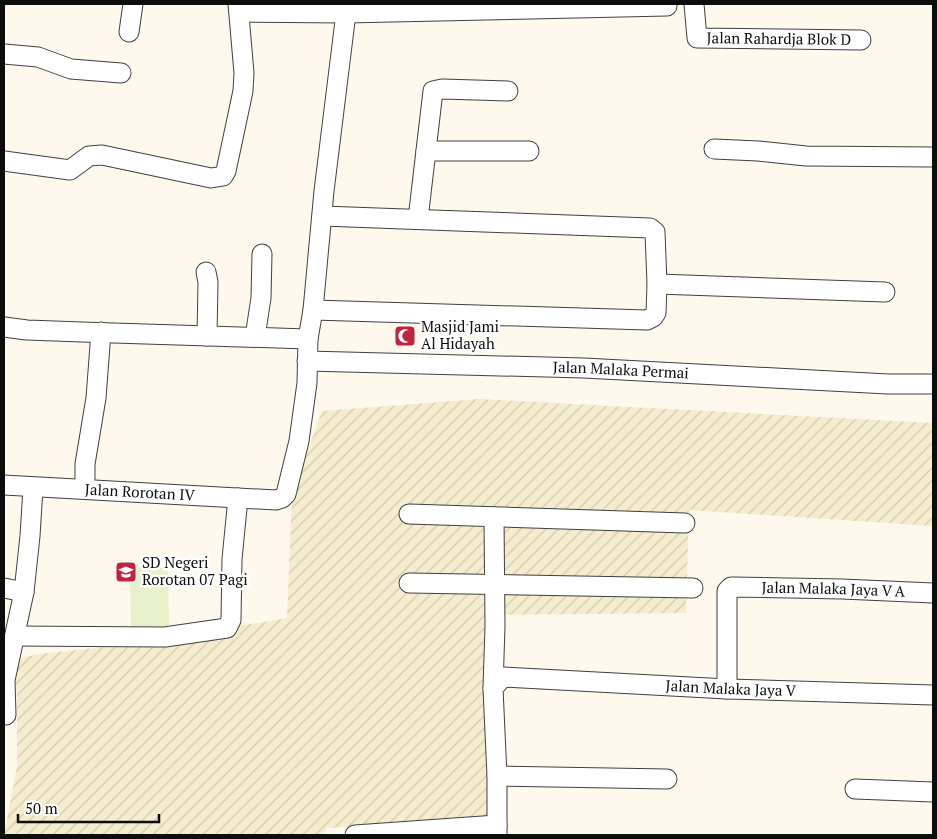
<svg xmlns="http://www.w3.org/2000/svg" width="937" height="839" font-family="'PT Serif',serif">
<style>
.farmland{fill:url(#farmland-furrows)}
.pitch{fill:#e7f0c8}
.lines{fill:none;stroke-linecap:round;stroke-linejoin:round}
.minor-casing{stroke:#404040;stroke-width:21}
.minor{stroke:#fff;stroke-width:19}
.labels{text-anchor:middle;stroke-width:5;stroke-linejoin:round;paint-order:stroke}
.street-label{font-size:15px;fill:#0d0d0d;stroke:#fff}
.poi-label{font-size:15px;fill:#0d0d0d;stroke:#fff;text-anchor:start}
</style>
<defs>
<pattern id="farmland-furrows" width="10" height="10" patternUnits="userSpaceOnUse" patternTransform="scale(1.25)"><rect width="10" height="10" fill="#f5edcd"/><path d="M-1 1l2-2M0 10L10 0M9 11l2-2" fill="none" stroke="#d1caaf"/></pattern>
</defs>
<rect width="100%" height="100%" fill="#fff9ed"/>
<polygon class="farmland" points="480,399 933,423 933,526 689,510 686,613 490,615 487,820 327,828 323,835 4,835 17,766 17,698 13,660 38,654 116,646 287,618 292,494 322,411"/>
<polygon class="pitch" points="130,568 168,568 169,634 131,635"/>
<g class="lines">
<g class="minor-casing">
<g id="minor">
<path id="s1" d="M 694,4 L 697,38 L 861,40"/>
<polyline points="239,12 346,13 667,6"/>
<polyline points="129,32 133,4"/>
<polyline points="4,54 38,57 71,69 121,73"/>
<polyline points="714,149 758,151 806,156 933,157"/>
<polyline points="426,151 529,151"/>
<polyline points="4,161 70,170 89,156 102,155 211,178 223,176 226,171 243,91 244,73 238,4"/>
<polyline points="418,219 433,91 442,89 508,91"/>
<polyline points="206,272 208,282 207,336"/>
<polyline points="657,284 885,292"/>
<polyline points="313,310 647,320 653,317 656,313 657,284 655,232 650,228 322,216"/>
<polyline points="4,327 27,330 82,332 308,339"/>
<polyline points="255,337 261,298 262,254"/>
<path id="s2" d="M 307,361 L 584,368 L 888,384 L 933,384"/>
<path id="s3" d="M 4,485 L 276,500 L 282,498 L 286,494 L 299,441 L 307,383 L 308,339 L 313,310 L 324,191 L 346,13 L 346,4"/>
<polyline points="85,489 85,464 96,398 101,332"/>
<polyline points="409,514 685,523"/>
<polyline points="409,583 693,588"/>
<polyline points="4,588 24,592"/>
<polyline points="15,636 165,637 227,628 231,620 232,559 238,498"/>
<polyline points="493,688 495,626 494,517"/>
<path id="s4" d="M 727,689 L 727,591 L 731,587 L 842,589 L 933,593"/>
<polyline points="6,715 5,680 24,592 30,536 33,488"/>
<polyline points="497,776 667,779"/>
<polyline points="855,789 933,792"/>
<polyline points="355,835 497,825"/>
<path id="s5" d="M 497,835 L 497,776 L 493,688 L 503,677 L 727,689 L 933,695"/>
</g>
</g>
<use href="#minor" class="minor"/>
</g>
<defs>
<g id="mosque-square" transform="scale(1.125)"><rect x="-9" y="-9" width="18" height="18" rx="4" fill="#be243d" stroke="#fff"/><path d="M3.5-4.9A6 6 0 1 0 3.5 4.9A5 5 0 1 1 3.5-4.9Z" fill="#fff"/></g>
<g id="school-square" transform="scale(1.125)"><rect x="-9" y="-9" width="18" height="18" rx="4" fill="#be243d" stroke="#fff"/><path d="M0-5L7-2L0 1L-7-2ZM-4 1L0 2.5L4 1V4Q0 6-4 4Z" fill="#fff"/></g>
</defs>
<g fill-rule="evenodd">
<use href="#mosque-square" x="405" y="336"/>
<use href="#school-square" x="126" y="572"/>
</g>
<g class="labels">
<g class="street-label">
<text dy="5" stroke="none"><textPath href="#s1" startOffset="116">Jalan Rahardja Blok D</textPath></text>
<text dy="5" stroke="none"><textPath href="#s2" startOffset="314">Jalan Malaka Permai</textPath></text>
<text dy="5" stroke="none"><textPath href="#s3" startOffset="136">Jalan Rorotan IV</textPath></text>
<text dy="5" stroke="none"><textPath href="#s4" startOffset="206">Jalan Malaka Jaya V A</textPath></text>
<text dy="5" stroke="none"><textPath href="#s5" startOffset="390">Jalan Malaka Jaya V</textPath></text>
</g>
<g class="poi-label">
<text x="421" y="332">Masjid Jami<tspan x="421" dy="17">Al Hidayah</tspan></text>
<text x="142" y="568">SD Negeri<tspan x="142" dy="17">Rorotan 07 Pagi</tspan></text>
</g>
</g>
<rect width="937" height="839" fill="none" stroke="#0d0d0d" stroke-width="10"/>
<path d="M18 814v8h141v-8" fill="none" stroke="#0d0d0d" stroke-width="2.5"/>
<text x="25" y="814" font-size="15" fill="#0d0d0d" stroke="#ffffff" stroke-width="4" paint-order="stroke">50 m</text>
</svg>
